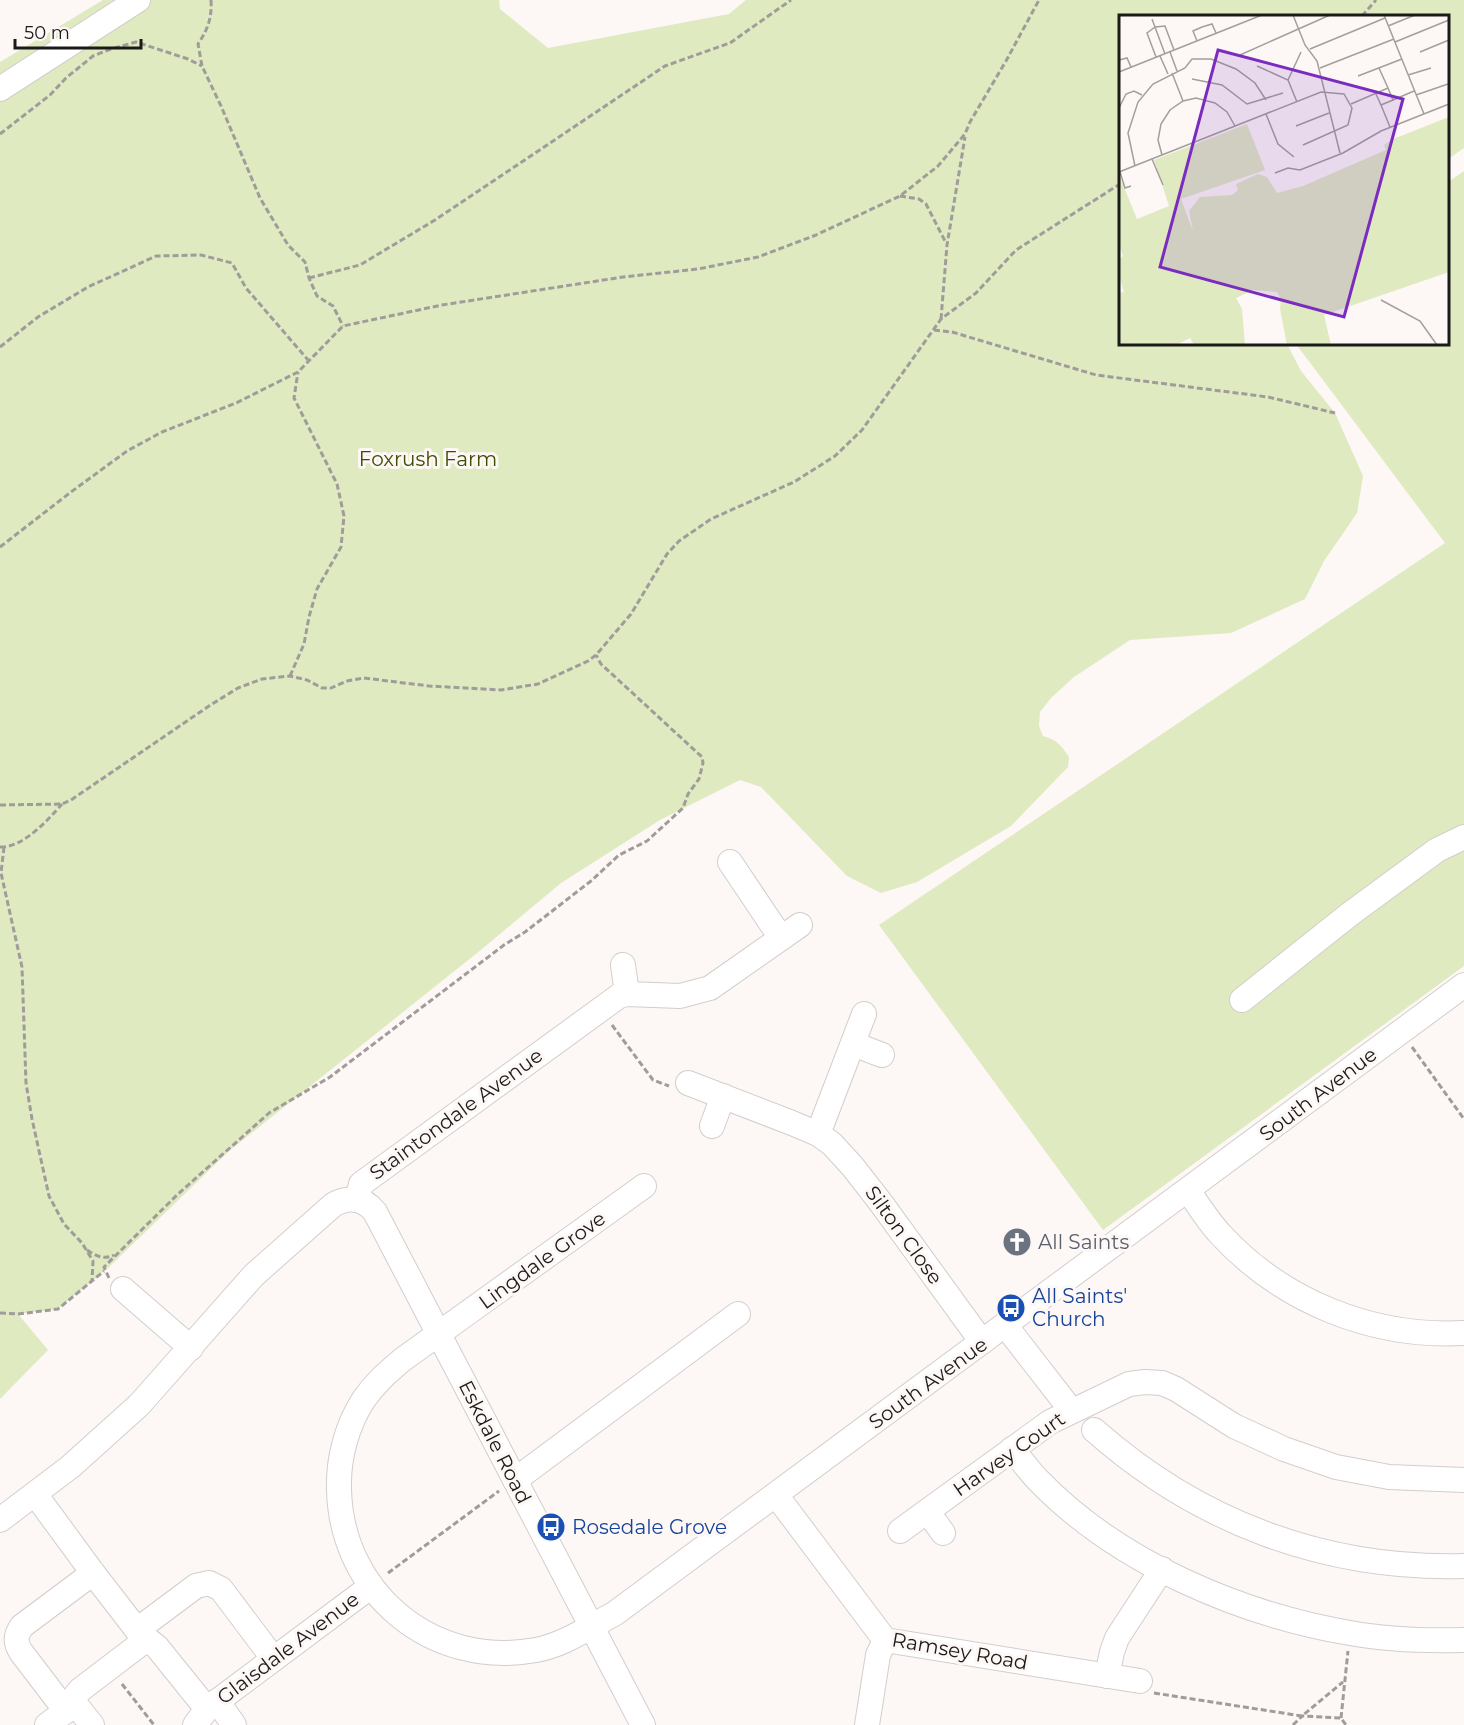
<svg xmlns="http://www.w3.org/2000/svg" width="1464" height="1725" font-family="Montserrat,sans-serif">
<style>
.green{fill:#dfeac1}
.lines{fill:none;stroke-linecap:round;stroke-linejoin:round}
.minor-casing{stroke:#d3cecb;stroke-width:26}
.path{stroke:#a09c9a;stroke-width:3;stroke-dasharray:6 3;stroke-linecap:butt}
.minor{stroke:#fff;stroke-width:24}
.labels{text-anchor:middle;stroke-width:6;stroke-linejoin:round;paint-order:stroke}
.park-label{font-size:20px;fill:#404d03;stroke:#fdf7f5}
.street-label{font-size:20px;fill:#1c1a19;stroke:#fdf7f5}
.worship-label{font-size:20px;fill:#5b616d;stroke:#fdf7f5;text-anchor:start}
.transit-label{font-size:20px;fill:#164399;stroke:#fdf7f5;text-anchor:start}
.inset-road{fill:none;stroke:#a39f9d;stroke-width:1.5}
.view{fill:#7b2cbf;fill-opacity:0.15;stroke:#7b2cbf;stroke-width:3}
.inset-edge{fill:none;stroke:#1c1a19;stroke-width:3}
</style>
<rect width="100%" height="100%" fill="#fdf7f5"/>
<g class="green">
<path d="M 103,0 L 499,0 L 500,9 L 548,48 L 729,14 L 746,0 L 1464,0 L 1464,148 L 1448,159 L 1448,16 L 1120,16 L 1120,344 L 1287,344 L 1301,371 L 1335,413 L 1363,476 L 1357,513 L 1324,561 L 1305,599 L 1231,633 L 1130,640 L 1074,677 L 1051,698 L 1040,712 L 1039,726 L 1043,736 C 1057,740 1061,745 1069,757 L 1068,767 L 1011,826 L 917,882 L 881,893 L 847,876 L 761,787 L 740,780 L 660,820 L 561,883 L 482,949 L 229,1151 L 108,1268 L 58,1309 L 18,1314 L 48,1350 L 0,1399 L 0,62 Z"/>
<polygon points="1464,171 1464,966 1103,1230 879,925 1445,543 1296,344 1448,344 1448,182"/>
</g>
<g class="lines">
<g class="minor-casing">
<g id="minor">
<polyline points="0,89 138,0"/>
<polyline points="730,862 781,938"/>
<polyline points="623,965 627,994"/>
<polyline points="1242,1000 1350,914 1437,850 1464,837"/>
<polyline points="853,1044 882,1055"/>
<polyline points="688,1083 792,1123 818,1134 832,1144 853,1167 881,1203 982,1342"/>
<polyline points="712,1126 723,1096"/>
<polyline points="818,1134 864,1014"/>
<path d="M 644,1186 L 402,1360 C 388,1372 375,1383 364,1399 C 347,1425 338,1458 339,1489 C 341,1593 432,1669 536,1650 C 564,1645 589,1627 614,1614 L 1464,985"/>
<path d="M 1188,1190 C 1198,1205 1208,1221 1221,1235 C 1283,1302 1373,1338 1464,1333"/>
<polyline points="357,1200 361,1184 619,996 627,994 680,996 710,988 800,925"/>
<polyline points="123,1289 191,1348"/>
<polyline points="1005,1325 1071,1410"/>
<path d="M 1094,1430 C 1198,1522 1325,1570 1464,1566"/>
<path d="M 1012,1449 C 1021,1459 1029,1471 1038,1480 C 1117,1562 1239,1614 1350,1633 C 1388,1640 1426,1641 1464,1640"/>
<polyline points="515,1480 738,1314"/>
<polyline points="35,1494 93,1573 137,1630 147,1639"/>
<polyline points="776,1495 885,1640 1140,1681"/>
<polyline points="928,1512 943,1533"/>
<path d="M 0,1520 L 70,1467 L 139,1405 L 254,1275 L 333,1205 C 348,1196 364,1198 375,1212 L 643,1725"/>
<polyline points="900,1531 1050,1422 1129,1384 1145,1382 1162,1383 1176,1389 1234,1426 1284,1449 1336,1467 1389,1477 1464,1480"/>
<polyline points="137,1630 196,1586 209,1583 221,1589 273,1658"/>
<polyline points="1107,1676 1112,1652 1117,1638 1162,1569"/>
<polyline points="217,1701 234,1725"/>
<path d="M 66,1711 L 21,1652 C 15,1642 15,1636 22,1626 L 93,1573"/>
<polyline points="47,1725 66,1711 72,1700"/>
<polyline points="92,1725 72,1700 80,1690 147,1639 157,1647 207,1709"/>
<polyline points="195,1725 207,1709 370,1587"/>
<polyline points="867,1725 878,1655 885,1640"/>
</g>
</g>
<g class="path">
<path d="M 211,0 C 212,18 208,29 198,44 L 202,66 L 221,106 L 260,198 L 288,245 L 305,262 L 309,278 L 317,296 L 333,306 L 343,326"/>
<polyline points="1362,16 1376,0"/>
<polyline points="0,134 50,95 66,78 93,56 111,49 136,42 188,59 202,66"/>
<polyline points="900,196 919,199 926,204 946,243"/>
<polyline points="309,278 360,265 435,220 665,66 730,43 791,0"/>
<polyline points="941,319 947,245 965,137"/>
<polyline points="934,330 952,332 1096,375 1268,397 1335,413"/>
<polyline points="0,347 38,317 88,287 156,256 201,255 232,263 246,288 308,360"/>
<polyline points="0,547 71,492 127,451 162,432 236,403 298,372 343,326 442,305 623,277 698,269 758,257 816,235 900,196 938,166 965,134 970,122 1006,61 1039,0"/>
<polyline points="290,676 304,644 309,617 317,589 341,547 344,516 337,484 294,398 298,372"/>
<polyline points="0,805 62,804 71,800 209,706 238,688 262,679 290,676 307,680 322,688 331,688 347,681 364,678 429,686 501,690 538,684 588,661 596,655 631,614 667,554 679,541 711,519 794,482 835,456 862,430 941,319 976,293 1016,250 1120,184"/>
<path d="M 0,847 C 23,848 48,820 62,804"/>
<polyline points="4,847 1,873 22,967 26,1083 32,1119 49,1196 64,1224 82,1243 93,1261 92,1281"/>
<polyline points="612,1025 653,1080 669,1086"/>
<polyline points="1412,1047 1464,1119"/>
<path d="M 87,1250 C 96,1256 104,1260 114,1255"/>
<polyline points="109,1278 104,1267 177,1195 269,1113 330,1077 504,945 525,932 591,881 619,855 647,841 683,808 688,794 699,779 703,763 702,757 601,664 596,655"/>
<polyline points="0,1313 18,1314 58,1309 104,1271"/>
<polyline points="388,1573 499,1491"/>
<polyline points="122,1684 154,1725"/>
<polyline points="1154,1693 1302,1716 1343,1682"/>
<polyline points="1341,1718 1348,1651"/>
<polyline points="1293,1725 1302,1716 1341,1718 1346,1725"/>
</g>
<use href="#minor" class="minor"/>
</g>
<defs>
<g id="church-disc" transform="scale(1.5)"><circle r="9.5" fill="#6b7280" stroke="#fdf7f5"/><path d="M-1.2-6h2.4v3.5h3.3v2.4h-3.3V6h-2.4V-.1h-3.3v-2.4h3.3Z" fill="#fff"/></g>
<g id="bus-disc" transform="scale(1.5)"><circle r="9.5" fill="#1a4fb4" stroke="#fdf7f5"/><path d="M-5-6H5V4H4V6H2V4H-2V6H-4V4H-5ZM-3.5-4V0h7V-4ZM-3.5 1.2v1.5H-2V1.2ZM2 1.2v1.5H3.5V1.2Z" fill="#fff"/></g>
</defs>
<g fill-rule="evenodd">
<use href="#church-disc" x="1017" y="1242"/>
<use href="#bus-disc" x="1011" y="1308"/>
<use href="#bus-disc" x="551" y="1527"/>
</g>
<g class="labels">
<g class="park-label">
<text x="428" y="466">Foxrush Farm</text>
</g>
<g class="street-label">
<text transform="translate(1318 1094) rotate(-37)" y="7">South Avenue</text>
<text transform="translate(456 1114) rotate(-36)" y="7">Staintondale Avenue</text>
<text transform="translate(904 1235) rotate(54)" y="7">Silton Close</text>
<text transform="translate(542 1260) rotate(-36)" y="7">Lingdale Grove</text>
<text transform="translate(928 1383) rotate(-36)" y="7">South Avenue</text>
<text transform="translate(495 1442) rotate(63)" y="7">Eskdale Road</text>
<text transform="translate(1009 1454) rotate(-35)" y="7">Harvey Court</text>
<text transform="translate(288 1648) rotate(-37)" y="7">Glaisdale Avenue</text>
<text transform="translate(960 1651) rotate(10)" y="7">Ramsey Road</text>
</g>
<g class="worship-label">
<text x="1038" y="1249">All Saints</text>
</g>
<g class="transit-label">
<text x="1032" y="1303">All Saints'<tspan x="1032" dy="23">Church</tspan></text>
<text x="572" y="1534">Rosedale Grove</text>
</g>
</g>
<g transform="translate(1119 15)">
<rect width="330" height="330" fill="#fdf7f5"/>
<path d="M 330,102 L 330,257 L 205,300 L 212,330 L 168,330 L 161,294 L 162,284 L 158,277 L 134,275 L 117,283 L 123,294 L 126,330 L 75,330 L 71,323 L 57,330 L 0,330 L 0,278 L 5,277 L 0,261 L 0,245 L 4,241 L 0,231 L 0,160 L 18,204 L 50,191 L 35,145 L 128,109 L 146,155 L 62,184 L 74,216 L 70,196 L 81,182 L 113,180 L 119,175 L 117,169 L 139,159 L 148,162 L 158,178 L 184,171 L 267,135 L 265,130 L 274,124 Z" fill="#dfeac1"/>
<path class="inset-road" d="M 174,0 L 186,30 L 198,46 L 221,138M 265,0 L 305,99M 33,4 L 46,39M 269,11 L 296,0M 36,12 L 28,18 L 37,42M 36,12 L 46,11 L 55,35M 78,26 L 74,16 L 83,12 L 93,9 L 97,18M 276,27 L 330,5M 191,34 L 266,3M 51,37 L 58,56M 301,37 L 330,25M 121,40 L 211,0M 41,41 L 49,59M 0,45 L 8,43 L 12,52M 138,51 L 169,65 L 178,87M 201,53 L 275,24M 260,53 L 269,73M 0,57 L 143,0M 53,58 L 64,86M 289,60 L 312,53M 239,61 L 283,44M 330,63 L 330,86M 73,64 L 103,70 L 128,89 L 164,78M 169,65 L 182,37M 297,80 L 329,69M 274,85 L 295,76M 232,89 L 269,73 L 274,85 L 262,90 L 257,79M 262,90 L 271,112M 0,93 L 7,79 L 15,76 L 23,80M 147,99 L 159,129 L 175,142M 177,111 L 210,98M 43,140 L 39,125 L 42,109 L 51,95 L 64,86 L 77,83 L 96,88 L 108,97 L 116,111M 33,144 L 44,170M 16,151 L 9,118 L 19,87 L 34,69 L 66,53 L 73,44 L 92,44 L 117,54 L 136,68 L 147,85M 0,157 L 202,77 L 225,79 L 233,93 L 229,110 L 184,130M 1,157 L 6,173 L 12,171M 156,158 L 169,153 L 181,155 L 224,138 L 262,116 L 330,89M 262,285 L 301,306 L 318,330"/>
<path class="view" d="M 99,35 L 284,84 L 225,302 L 41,252 Z"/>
<rect width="330" height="330" class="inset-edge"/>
</g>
<path d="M15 39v9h126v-9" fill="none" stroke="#1c1a19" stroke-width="3"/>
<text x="24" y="39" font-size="18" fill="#1c1a19" stroke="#fdf7f5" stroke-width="4.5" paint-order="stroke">50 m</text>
</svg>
